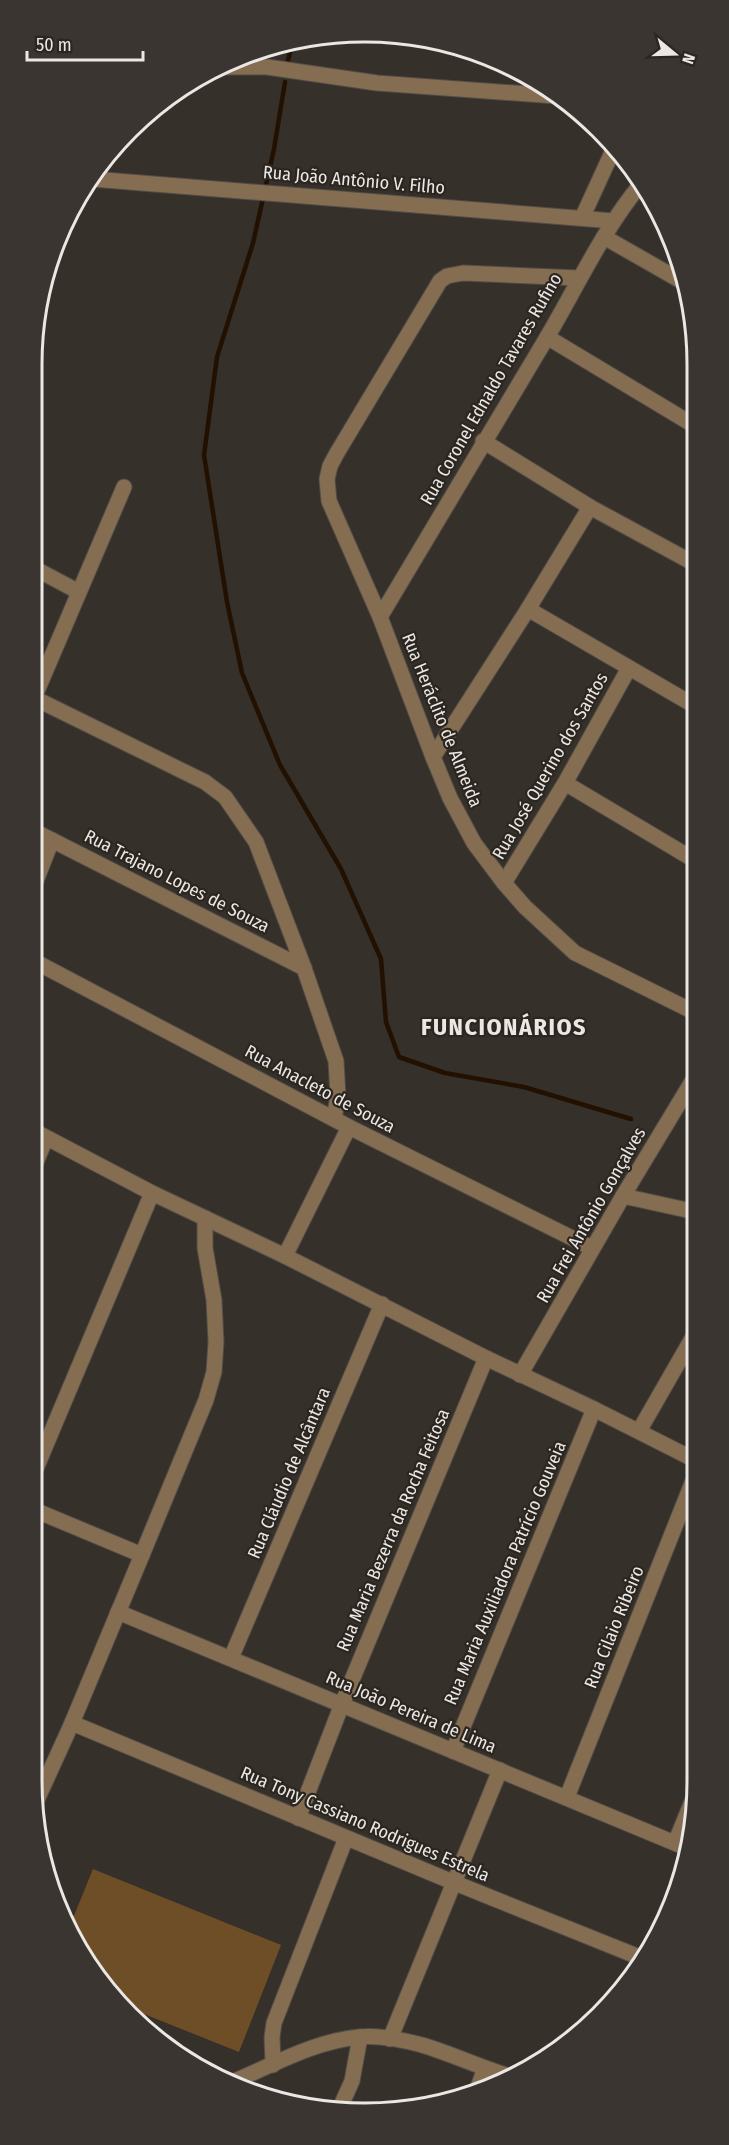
<svg xmlns="http://www.w3.org/2000/svg" width="729" height="2145" font-family="'Fira Sans Condensed',sans-serif">
<style>
.green{fill:#6e4e27}
.lines{fill:none;stroke-linecap:round;stroke-linejoin:round}
.stream{stroke:#210;stroke-width:4.5}
.minor-casing{stroke:#524d48;stroke-width:17}
.minor{stroke:#856d52;stroke-width:15}
.labels{text-anchor:middle;stroke-width:4.5;stroke-linejoin:round;paint-order:stroke}
.street-label{font-size:18px;fill:#ebe7e4;stroke:#2b2620}
.district-label{font-size:24px;font-weight:bold;letter-spacing:1.5px;fill:#ebe7e4;stroke:#2b2620}
.rim{fill:none;stroke:#ebe7e4;stroke-width:3}
</style>
<rect width="100%" height="100%" fill="#35302a"/>
<polygon class="green" points="93,1869 281,1945 239,2052 119,2004 114,2000 69,1928"/>
<g class="lines">
<g class="stream">
<polyline points="287,65 292,44"/>
<polyline points="285,82 274,149 253,243 217,357 204,455 227,602 242,673 280,765 341,869 381,959 386,1022 399,1057 445,1073 524,1087 631,1119"/>
</g>
<g class="minor-casing">
<g id="minor">
<polyline points="225,67 267,67 377,83 556,96"/>
<polyline points="92,179 614,221"/>
<polyline points="582,218 615,146"/>
<polyline points="604,237 683,282"/>
<polyline points="579,278 463,273 447,276 440,281 337,453 330,466 327,479 329,501 380,617 433,757 450,798 474,843 504,883 525,907 575,953 696,1013"/>
<polyline points="547,337 695,426"/>
<polyline points="483,441 590,507 695,564"/>
<polyline points="32,567 79,592"/>
<polyline points="528,609 695,706"/>
<path d="M 380,617 C 435,524 491,432 546,339 C 577,287 602,231 641,184"/>
<polyline points="32,697 205,782 225,797 256,842 304,968 336,1061 338,1096 334,1119"/>
<polyline points="34,698 124,487"/>
<polyline points="433,757 528,609 590,507"/>
<polyline points="565,783 696,861"/>
<polyline points="32,830 304,968"/>
<polyline points="504,883 565,783 629,668"/>
<polyline points="32,891 52,840"/>
<polyline points="32,960 349,1127 592,1248"/>
<polyline points="32,1130 152,1193 285,1256 486,1358 594,1409 697,1461"/>
<polyline points="32,1172 46,1138"/>
<polyline points="623,1196 696,1212"/>
<polyline points="285,1256 349,1127"/>
<polyline points="520,1375 623,1196 696,1075"/>
<polyline points="639,1431 697,1330"/>
<polyline points="32,1478 152,1193"/>
<polyline points="32,1509 142,1555"/>
<polyline points="118,1612 689,1849"/>
<polyline points="231,1658 382,1304"/>
<polyline points="72,1723 455,1883 644,1959"/>
<polyline points="453,1751 594,1409"/>
<polyline points="567,1797 697,1471"/>
<polyline points="36,1802 72,1723 142,1555 206,1400 214,1372 216,1342 214,1300 205,1248 205,1218"/>
<polyline points="298,1818 342,1704 486,1358"/>
<polyline points="675,1843 696,1792"/>
<polyline points="390,2039 500,1770"/>
<polyline points="273,2065 272,2037 274,2023 346,1838"/>
<path d="M 230,2083 C 271,2066 314,2041 359,2037 C 379,2035 403,2040 422,2045 C 452,2054 479,2067 509,2076"/>
<polyline points="477,2090 485,2068"/>
<polyline points="339,2110 352,2081 360,2037"/>
</g>
</g>
<use href="#minor" class="minor"/>
</g>
<g class="labels">
<g class="street-label">
<text transform="translate(354 180) rotate(5)" y="6">Rua João Antônio V. Filho</text>
<text transform="translate(491 389) rotate(-60)" y="6">Rua Coronel Ednaldo Tavares Rufino</text>
<text transform="translate(442 720) rotate(68)" y="6">Rua Heráclito de Almeida</text>
<text transform="translate(550 766) rotate(-60)" y="6">Rua José Querino dos Santos</text>
<text transform="translate(177 881) rotate(27)" y="6">Rua Trajano Lopes de Souza</text>
<text transform="translate(320 1089) rotate(28)" y="6">Rua Anacleto de Souza</text>
<text transform="translate(591 1215) rotate(-60)" y="6">Rua Frei Antônio Gonçalves</text>
<text transform="translate(289 1473) rotate(-67)" y="6">Rua Cláudio de Alcântara</text>
<text transform="translate(393 1530) rotate(-67)" y="6">Rua Maria Bezerra da Rocha Feitosa</text>
<text transform="translate(505 1573) rotate(-67)" y="6">Rua Maria Auxiliadora Patrício Gouveia</text>
<text transform="translate(614 1627) rotate(-68)" y="6">Rua Cilaio Ribeiro</text>
<text transform="translate(411 1712) rotate(23)" y="6">Rua João Pereira de Lima</text>
<text transform="translate(365 1824) rotate(23)" y="6">Rua Tony Cassiano Rodrigues Estrela</text>
</g>
<g class="district-label">
<text x="504" y="1035">FUNCIONÁRIOS</text>
</g>
</g>
<path d="M0 0H729V2145H0ZM364 42H365A322 322 0 0 1 687 364V1781A322 322 0 0 1 365 2103H364A322 322 0 0 1 42 1781V364A322 322 0 0 1 364 42Z" fill="#3a3530" fill-rule="evenodd"/>
<path class="rim" d="M364 42H365A322 322 0 0 1 687 364V1781A322 322 0 0 1 365 2103H364A322 322 0 0 1 42 1781V364A322 322 0 0 1 364 42Z"/>
<g transform="translate(675 54) rotate(109)" stroke="#2b2620" stroke-width="4.5" paint-order="stroke">
<path d="M0-4.5L10 22L0 15L-10 22Z" fill="#ebe7e4"/>
<text y="-9" font-size="16" font-weight="bold" text-anchor="middle" fill="#ebe7e4">N</text>
</g>
<path d="M27 51v9h116v-9" fill="none" stroke="#ebe7e4" stroke-width="3"/>
<text x="36" y="51" font-size="18" fill="#ebe7e4" stroke="#2b2620" stroke-width="4.5" paint-order="stroke">50 m</text>
</svg>
